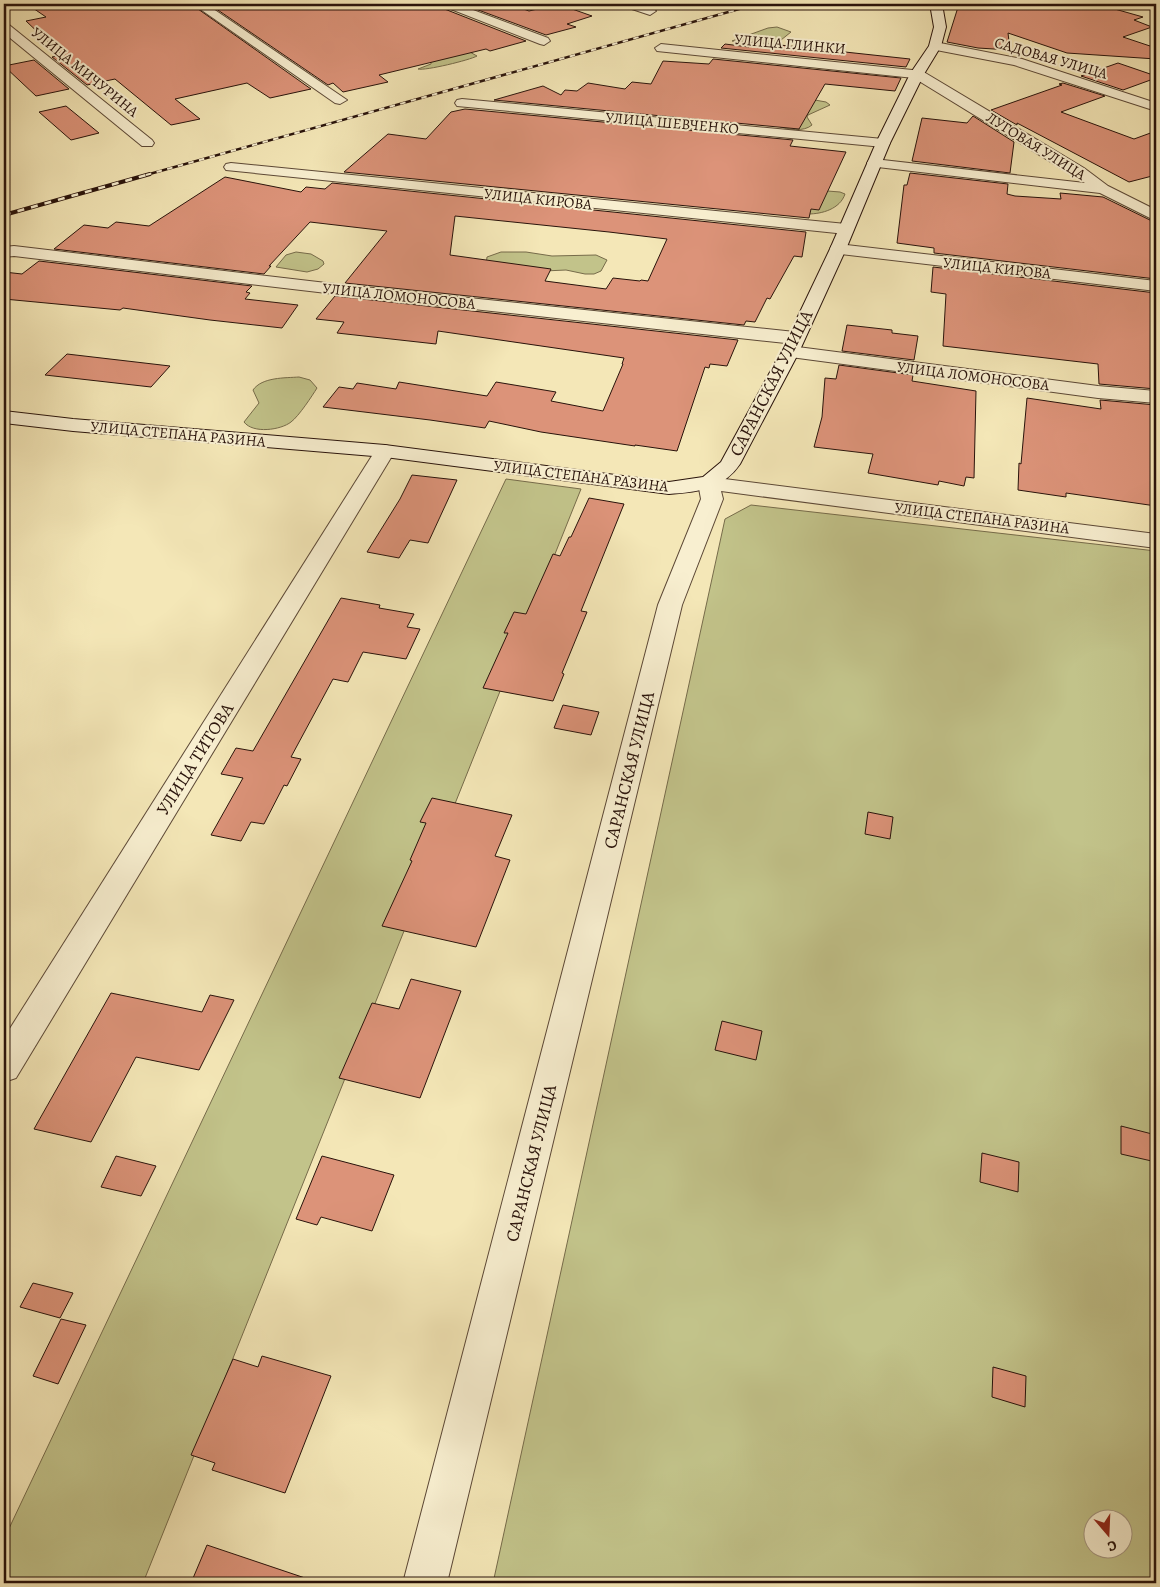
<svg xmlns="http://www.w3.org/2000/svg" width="1160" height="1587" font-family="Alegreya,serif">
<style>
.green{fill:#c2c38a;stroke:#766b4a;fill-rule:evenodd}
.building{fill:#dc9379;stroke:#29130b;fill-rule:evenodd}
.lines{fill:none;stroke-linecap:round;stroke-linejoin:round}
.street-casing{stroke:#5c4836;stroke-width:2}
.secondary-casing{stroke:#29130b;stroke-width:2}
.street{fill:#f8efd0;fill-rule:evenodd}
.secondary{fill:#f8efd0;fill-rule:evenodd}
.rail-far1-casing{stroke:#29130b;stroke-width:2.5}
.rail-casing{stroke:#29130b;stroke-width:4}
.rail-far1{stroke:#f8efd0;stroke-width:2;stroke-dasharray:5.5;stroke-linecap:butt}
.rail{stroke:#f8efd0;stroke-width:2.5;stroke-dasharray:7;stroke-linecap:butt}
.labels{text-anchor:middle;stroke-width:4;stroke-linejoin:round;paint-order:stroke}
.far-street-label{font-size:15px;fill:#29130b;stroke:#f8efd0}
.street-label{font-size:18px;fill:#29130b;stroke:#f8efd0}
</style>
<rect width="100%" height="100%" fill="#f4e7b7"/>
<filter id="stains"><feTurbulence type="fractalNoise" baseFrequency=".004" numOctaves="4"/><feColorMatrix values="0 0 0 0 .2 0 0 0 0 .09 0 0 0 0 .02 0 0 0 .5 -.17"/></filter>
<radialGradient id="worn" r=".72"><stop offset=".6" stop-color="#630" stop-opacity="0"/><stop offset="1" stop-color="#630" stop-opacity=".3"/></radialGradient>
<g class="green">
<polygon points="777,27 791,32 781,40 771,44 732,41 768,28"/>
<path d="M 468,51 L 477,56 C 470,60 425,71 418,69 L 431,64 L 431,62 Z"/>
<path d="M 798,97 L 826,102 L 830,105 L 808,115 L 807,117 L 812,125 C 804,132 788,130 778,126 Z"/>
<path d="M 815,190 L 840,192 L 845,194 C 840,209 822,214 808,214 Z"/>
<polygon points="296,252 311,254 323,261 324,264 318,269 307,272 276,267 286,255"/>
<polygon points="526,252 552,256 596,255 607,260 601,271 594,274 585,274 566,270 544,271 486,265 487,257 501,252"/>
<path d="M 299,377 L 310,380 L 317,388 C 312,396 299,416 291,422 C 281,430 253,434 244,422 L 259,403 L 253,390 C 262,377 285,378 299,377 Z"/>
<polygon points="506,479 581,489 143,1583 4,1583 4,1539"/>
<path d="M 751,505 L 1156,551 L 1156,1583 L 493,1583 L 725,519 ZM 1092,1520 L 1122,1520 L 1122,1550 L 1092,1550 Z"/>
</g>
<g class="building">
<polygon points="27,4 191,4 311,89 270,98 247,83 175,99 200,119 171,125 115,79 87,85 52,57 62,55 26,21 46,17"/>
<polygon points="209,4 258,4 263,6 274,4 439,4 442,8 526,41 490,51 486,49 379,75 388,82 343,92 333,83 328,85"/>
<polygon points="462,4 510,4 529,11 558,4 592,16 567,24 576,27 546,35"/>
<polygon points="959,4 1097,4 1143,17 1134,20 1152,27 1123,37 1156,48 1156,59 1067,53 1008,33 1010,50 978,48 947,42"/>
<polygon points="752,42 910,59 906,67 721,48 725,44 749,47"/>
<polygon points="713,59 901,78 895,91 825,84 799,129 494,100 543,86 561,95 565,90 577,91 588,83 625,89 632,82 651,84 663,61 709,64"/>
<polygon points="34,60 69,89 36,96 4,66"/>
<polygon points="1118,63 1156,76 1156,78 1123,90 1081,76"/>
<polygon points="1063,83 1105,96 1061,112 1134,139 1156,131 1156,175 1129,182 1017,123 1017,125 991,110 1062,85 1059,84"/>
<polygon points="66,106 99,133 71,140 39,112"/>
<polygon points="465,109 793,140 790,146 846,152 819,210 811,209 809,218 344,172 388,134 426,139 451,112"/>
<polygon points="973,116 1014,142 1010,173 912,161 922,118 967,123"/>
<polygon points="910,173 1008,184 1007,194 1015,196 1061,199 1060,193 1103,197 1156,223 1156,279 934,253 934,248 897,243 904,185 907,185"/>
<path d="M 225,177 L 301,192 L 306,187 L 325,189 L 332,183 L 806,232 L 802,257 L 794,256 L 770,299 L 767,298 L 755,322 L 746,321 L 744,325 L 345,283 L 387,231 L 310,222 L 269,266 L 271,266 L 264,274 L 54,249 L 84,225 L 108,228 L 116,222 L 149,226 ZM 455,216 L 609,232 L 667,239 L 648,281 L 641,280 L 640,281 L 613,278 L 606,289 L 545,281 L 551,269 L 450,255 Z"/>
<polygon points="39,261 252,286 246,292 250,293 245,299 298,305 282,328 210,320 123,308 120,310 4,299 4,272 22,274"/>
<polygon points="933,267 1156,293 1156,389 1099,384 1098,364 943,346 946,294 931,292"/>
<polygon points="335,296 738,340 727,366 710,364 709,368 705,367 677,451 635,445 635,446 541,432 489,421 485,428 430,420 323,407 339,387 353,389 357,383 396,389 399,382 487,396 496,382 556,392 551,401 603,411 623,364 622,364 624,358 438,331 436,344 337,333 344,322 316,319"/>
<polygon points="847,325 892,330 892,333 918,336 914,360 842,351"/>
<polygon points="67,354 170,366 151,387 45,375"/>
<polygon points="839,365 913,375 912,381 976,391 974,478 966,477 964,486 939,481 938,485 868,473 873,454 814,447 822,417 825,378 836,379"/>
<polygon points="1027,398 1101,409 1100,400 1156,405 1156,506 1066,493 1066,497 1018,490 1019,463 1021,464"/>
<polygon points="412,475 457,480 428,543 410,540 399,558 367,552 400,499"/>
<polygon points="589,498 624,504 581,611 587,612 562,673 564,674 553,701 483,688 508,633 504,633 514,612 526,614 553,554 560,556 569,537 571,537"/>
<polygon points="341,598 380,605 379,608 414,614 407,627 420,629 406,659 363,652 348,682 333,679 291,757 301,759 287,786 284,785 264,824 251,822 241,841 211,835 243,778 221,774 236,748 253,751"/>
<polygon points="563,705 599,712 591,735 554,728"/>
<polygon points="432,798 512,815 495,856 510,860 476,947 382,926 412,861 410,860 426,823 420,822"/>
<polygon points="868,812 893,817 890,839 865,834"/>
<polygon points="411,979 461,991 420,1098 339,1078 372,1003 399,1009"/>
<polygon points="111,993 202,1012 210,995 234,1000 199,1070 136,1057 91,1142 34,1129"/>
<polygon points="722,1021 762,1031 756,1060 715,1050"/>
<polygon points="1121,1126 1156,1135 1156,1162 1121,1154"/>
<polygon points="982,1153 1019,1162 1018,1192 980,1182"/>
<polygon points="116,1156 156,1166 141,1196 101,1187"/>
<polygon points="322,1156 394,1175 372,1231 321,1217 317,1225 296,1219"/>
<polygon points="33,1283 73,1293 60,1318 20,1307"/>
<polygon points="61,1319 86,1325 58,1384 33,1376"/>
<polygon points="262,1356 331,1376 285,1493 212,1470 215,1463 191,1455 233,1359 258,1367"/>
<polygon points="993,1367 1026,1376 1025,1407 992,1397"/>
<polygon points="207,1545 308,1579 307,1583 191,1583"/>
</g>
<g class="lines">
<g class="street-casing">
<g id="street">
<polygon points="193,4 206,4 347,100 340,104 335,103"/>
<polygon points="441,4 457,4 548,38 550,41 544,45 540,44 443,6"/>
<path d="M 621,4 C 633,3 647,3 656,11 L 650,15 L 623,6 Z"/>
<polygon points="4,23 8,24 152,140 154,143 152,146 142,146 4,33"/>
<polygon points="935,42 1022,59 1156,103 1156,111 1014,65 931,49 929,46"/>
<polygon points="661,44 922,71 1084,168 1108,186 1156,210 1156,221 1100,193 869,166 867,163 869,160 874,159 1085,183 914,78 657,51 655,48"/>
<polygon points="462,99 883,139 888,140 890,143 888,146 883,147 457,106 455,103 457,100"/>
<polygon points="231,163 846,224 852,226 854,229 852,232 846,234 226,170 224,167 226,164"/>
<polygon points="838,244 1156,281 1156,291 832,253 830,249 832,245"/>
<polygon points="14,246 335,284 795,332 801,334 804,338 801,342 795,344 335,294 14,256 4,257 4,247"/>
<polygon points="790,346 1098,386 1156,391 1156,403 1098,398 783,356 781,352 783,348"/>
<polygon points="385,445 392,447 395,451 16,1078 4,1082 4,1038 375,451 378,447"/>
<polygon points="709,477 1156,534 1156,548 721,491 723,499 682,605 447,1583 403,1583 658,605 701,499 698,483 701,478"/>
</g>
</g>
<g class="secondary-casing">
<path id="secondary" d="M 930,4 L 942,4 L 946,27 L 941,46 L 924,74 L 890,143 L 846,249 L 799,352 L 740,464 C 723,489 698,492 669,494 L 385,457 L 73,431 L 4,423 L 4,411 L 73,419 L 385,445 L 669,482 L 703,477 L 721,462 L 781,352 L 830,249 L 876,143 L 910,74 L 929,46 L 934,27 Z"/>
</g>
<use href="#street" class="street"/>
<use href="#secondary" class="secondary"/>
<g class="rail-far1-casing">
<polyline id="rail-far1" points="146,175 757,4"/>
</g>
<g class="rail-casing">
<polyline id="rail" points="4,215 150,174"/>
</g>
<use href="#rail-far1" class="rail-far1"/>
<use href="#rail" class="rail"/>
</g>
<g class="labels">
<g class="far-street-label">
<text transform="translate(790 44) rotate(5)" y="5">УЛИЦА ГЛИНКИ</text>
<text transform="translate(1051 58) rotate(16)" y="5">САДОВАЯ УЛИЦА</text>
<text transform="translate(85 72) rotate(39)" y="5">УЛИЦА МИЧУРИНА</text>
<text transform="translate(672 123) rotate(5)" y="5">УЛИЦА ШЕВЧЕНКО</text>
<text transform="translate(1036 146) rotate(32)" y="5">ЛУГОВАЯ УЛИЦА</text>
<text transform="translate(538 199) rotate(6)" y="5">УЛИЦА КИРОВА</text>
<text transform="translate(997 268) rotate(6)" y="5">УЛИЦА КИРОВА</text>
<text transform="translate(399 296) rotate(6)" y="5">УЛИЦА ЛОМОНОСОВА</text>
<text transform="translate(973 376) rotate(7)" y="5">УЛИЦА ЛОМОНОСОВА</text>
<text transform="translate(178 434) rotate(5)" y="5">УЛИЦА СТЕПАНА РАЗИНА</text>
<text transform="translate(581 476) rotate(7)" y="5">УЛИЦА СТЕПАНА РАЗИНА</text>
<text transform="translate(982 518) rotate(7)" y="5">УЛИЦА СТЕПАНА РАЗИНА</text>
</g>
<g class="street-label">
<text transform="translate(771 383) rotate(-63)" y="6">САРАНСКАЯ УЛИЦА</text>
<text transform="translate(195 759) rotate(-58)" y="6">УЛИЦА ТИТОВА</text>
<text transform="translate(629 770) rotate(-76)" y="6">САРАНСКАЯ УЛИЦА</text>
<text transform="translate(531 1163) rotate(-76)" y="6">САРАНСКАЯ УЛИЦА</text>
</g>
</g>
<rect width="1160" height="1587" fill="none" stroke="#f4e7b7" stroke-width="20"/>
<rect x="5" y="5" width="1150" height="1577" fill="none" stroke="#29130b" stroke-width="2.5"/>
<rect x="10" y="10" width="1140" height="1567" fill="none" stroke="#29130b"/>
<g transform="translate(1108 1534) rotate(161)"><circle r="24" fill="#f8efd0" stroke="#a59781"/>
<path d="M0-4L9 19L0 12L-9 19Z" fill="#8f2418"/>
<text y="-8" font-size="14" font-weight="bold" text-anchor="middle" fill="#29130b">С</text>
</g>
<rect width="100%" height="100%" filter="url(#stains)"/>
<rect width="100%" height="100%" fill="url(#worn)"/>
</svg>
